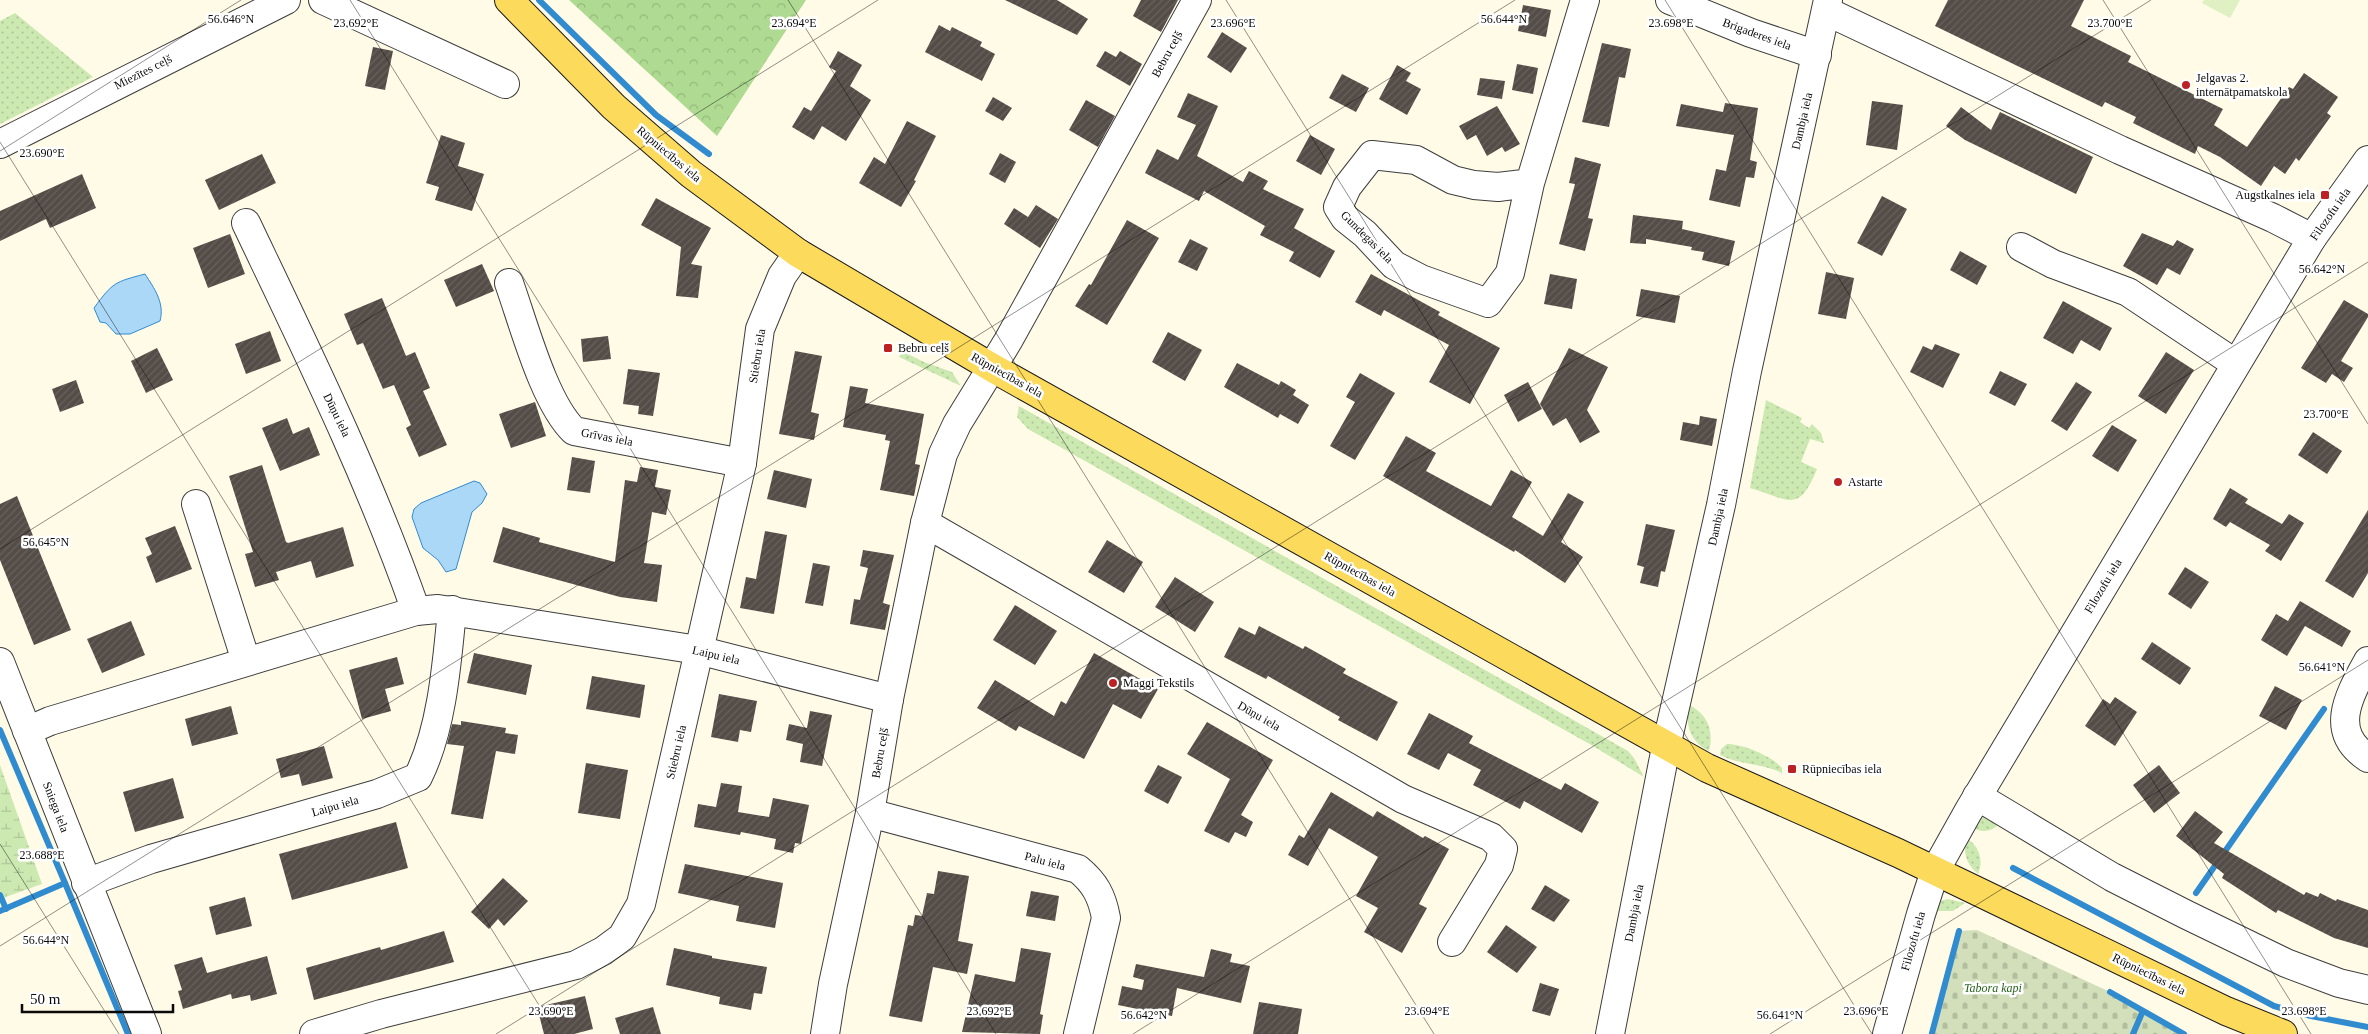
<svg xmlns="http://www.w3.org/2000/svg" width="2368" height="1034" font-family="Georgia,serif">
<style>
.grass{fill:url(#grass-dots)}
.forest{fill:url(#forest-crowns)}
.wetland{fill:url(#wetland-marsh)}
.cemetery{fill:url(#cemetery-stones)}
.pitch{fill:#dff0c3}
.water{fill:#abd8f7;stroke:#318bcf}
.lines{fill:none;stroke-linecap:round;stroke-linejoin:round}
.stream{stroke:#318bcf;stroke-width:6}
.building{fill:url(#building-hatch)}
.minor-casing{stroke:#3d3d3d;stroke-width:30}
.major-casing{stroke:#1b1b1b;stroke-width:30}
.minor{stroke:#fff;stroke-width:28}
.major{stroke:#fcda5b;stroke-width:28}
.ticks{fill:none;stroke:#0a0a0a;stroke-width:1;stroke-opacity:0.45}
.poi-dot{fill:#bc2123;stroke:#fff;stroke-width:2}
.labels{text-anchor:middle;stroke-width:5;stroke-linejoin:round;paint-order:stroke}
.street-label{font-size:12px;fill:#0a0a0a;stroke:#fff}
.poi-label{font-size:12px;fill:#0a0a0a;stroke:#fff;text-anchor:start}
.park-label{font-size:12px;font-style:italic;fill:#27621b;stroke:#fff}
.ticks-label{font-size:12px;text-anchor:middle;fill:#0a0a0a;stroke:#fff;stroke-width:5;stroke-linejoin:round;paint-order:stroke}
</style>
<defs>
<pattern id="grass-dots" width="8" height="8" patternUnits="userSpaceOnUse" patternTransform="scale(1.25)"><rect width="8" height="8" fill="#cde9b2"/><path d="M2 2h.1M6 6h.1" fill="none" stroke="#afc698" stroke-width="1.8" stroke-linecap="round"/></pattern>
<pattern id="forest-crowns" width="20" height="18" patternUnits="userSpaceOnUse" patternTransform="scale(1.25)"><rect width="20" height="18" fill="#afda91"/><path d="M2 6a3 3 0 1 1 6 0M12 15a3 3 0 1 1 6 0" fill="none" stroke="#95ba7c"/></pattern>
<pattern id="wetland-marsh" width="20" height="14" patternUnits="userSpaceOnUse" patternTransform="scale(1.25)"><rect width="20" height="14" fill="#cde9b2"/><path d="M1 5h8M5 5V1M11 12h8M15 12V8" fill="none" stroke="#afc698"/></pattern>
<pattern id="cemetery-stones" width="16" height="16" patternUnits="userSpaceOnUse" patternTransform="scale(1.25)"><rect width="16" height="16" fill="#d2dfba"/><path d="M2 7V4a2 2 0 0 1 4 0v3zM10 15v-3a2 2 0 0 1 4 0v3z" fill="#b3be9f"/></pattern>
<pattern id="building-hatch" width="6" height="6" patternUnits="userSpaceOnUse" patternTransform="scale(1.25)"><rect width="6" height="6" fill="#534c47"/><path d="M-1 1l2-2M0 6l6-6M5 7l2-2" fill="none" stroke="#67615d"/></pattern>
</defs>
<rect width="100%" height="100%" fill="#fffbe7"/>
<g class="grass">
<polygon points="15,13 93,77 0,124 0,21"/>
<polygon points="902,351 924,362 952,372 961,386 899,357"/>
<path d="M 1766,400 L 1802,418 L 1800,422 L 1809,428 L 1812,424 L 1821,433 L 1824,443 L 1810,439 L 1801,462 L 1817,469 C 1799,514 1790,500 1750,488 Z"/>
<polygon points="1019,406 1628,751 1634,758 1644,777 1593,746 1028,429 1017,417"/>
<path d="M 1689,705 C 1708,714 1714,732 1709,751 C 1690,742 1685,725 1689,705 Z"/>
<path d="M 1727,744 C 1743,744 1772,756 1782,768 L 1782,773 C 1761,763 1740,765 1720,755 L 1721,749 Z"/>
<path d="M 1982,813 L 2002,820 C 1994,832 1983,834 1971,827 Z"/>
<path d="M 1966,838 C 1979,845 1984,861 1978,874 C 1966,864 1963,853 1966,838 Z"/>
<polygon points="1948,899 1965,903 1953,911 1931,911 1940,901"/>
</g>
<polygon class="forest" points="569,0 806,0 717,136"/>
<polygon class="wetland" points="0,765 42,884 0,899"/>
<polygon class="cemetery" points="1977,930 2110,992 2184,1034 1931,1034 1959,931"/>
<polygon class="pitch" points="2204,0 2240,0 2230,18 2202,3"/>
<g class="water">
<path d="M 145,274 C 154,288 165,303 160,321 L 130,334 L 116,334 L 106,323 L 100,322 L 94,308 C 113,282 115,282 145,274 Z"/>
<polygon points="474,481 480,483 487,494 482,503 472,512 456,569 446,572 438,560 423,548 412,517 414,509 421,503"/>
</g>
<g class="lines">
<g class="stream">
<polyline points="539,0 656,115 709,154"/>
<polyline points="0,730 65,883"/>
<polyline points="2013,868 2274,1006 2311,1016 2368,1027"/>
<polyline points="2196,893 2324,709"/>
<polyline points="0,895 6,909"/>
<polyline points="0,911 65,883 128,1034"/>
<polyline points="2110,992 2184,1034"/>
<polyline points="1932,1033 1959,931"/>
<polyline points="2133,1034 2142,1013"/>
</g>
</g>
<g class="building">
<polygon points="1005,0 1057,0 1088,19 1077,35"/>
<polygon points="1141,0 1178,0 1161,32 1133,16"/>
<polygon points="1948,0 2084,0 2071,26 2131,56 2128,62 2223,109 2214,125 2247,147 2289,87 2293,89 2304,73 2338,97 2327,113 2331,116 2299,161 2296,158 2285,174 2274,166 2261,186 2220,157 2198,146 2195,154 2133,123 2136,117 2105,102 2102,107 1935,26"/>
<polygon points="1523,5 1551,10 1546,37 1518,31"/>
<polygon points="939,25 950,31 952,27 982,42 980,46 995,54 982,81 925,52"/>
<polygon points="1222,32 1247,48 1231,73 1207,57"/>
<polygon points="1602,43 1631,49 1625,78 1619,77 1609,127 1582,122"/>
<polygon points="373,47 393,51 385,90 365,86"/>
<polygon points="838,51 862,65 850,86 871,100 846,141 822,126 814,140 792,127 804,107 811,111 836,71 829,67"/>
<polygon points="1105,51 1116,57 1120,51 1142,64 1130,86 1096,66"/>
<polygon points="1517,64 1538,68 1533,94 1512,90"/>
<polygon points="1397,65 1411,73 1406,81 1421,89 1407,115 1379,99"/>
<polygon points="1342,74 1369,88 1356,112 1329,98"/>
<polygon points="1480,78 1505,81 1502,99 1477,95"/>
<polygon points="1188,93 1218,106 1197,156 1243,182 1249,171 1268,181 1263,189 1304,209 1294,228 1335,251 1320,278 1289,261 1294,252 1260,235 1265,226 1204,191 1199,201 1145,173 1157,149 1178,160 1196,125 1177,117"/>
<polygon points="993,97 1012,108 1003,121 985,111"/>
<polygon points="1086,100 1115,116 1098,147 1069,130"/>
<polygon points="1872,101 1903,105 1897,150 1866,145"/>
<polygon points="1725,103 1758,108 1750,160 1757,162 1754,178 1746,177 1740,207 1709,200 1716,169 1726,171 1734,135 1676,126 1681,104 1723,112"/>
<polygon points="1497,106 1520,144 1505,152 1502,147 1487,156 1476,135 1467,140 1459,126"/>
<polygon points="1961,107 1991,130 2000,112 2093,157 2076,194 1965,140 1946,126"/>
<polygon points="907,121 936,136 914,180 916,181 901,207 859,183 874,157 885,164"/>
<polygon points="441,135 465,143 458,166 484,174 472,211 435,200 439,187 426,183"/>
<polygon points="1310,135 1335,149 1321,175 1296,161"/>
<polygon points="1000,153 1016,162 1005,183 989,174"/>
<polygon points="262,154 276,183 219,210 205,180"/>
<polygon points="1575,157 1601,164 1588,218 1593,219 1585,251 1559,244 1575,184 1569,183"/>
<polygon points="82,174 96,208 50,228 46,219 0,241 0,211"/>
<polygon points="1882,196 1907,209 1882,256 1857,243"/>
<polygon points="656,198 711,228 691,264 702,266 698,298 676,296 681,247 641,225"/>
<polygon points="1036,205 1058,219 1040,248 1004,224 1014,208 1028,217"/>
<polygon points="1633,215 1683,221 1682,229 1735,241 1729,266 1702,260 1704,252 1691,250 1692,247 1646,239 1646,244 1630,243"/>
<polygon points="1127,220 1159,238 1107,325 1075,306 1089,284 1091,285"/>
<polygon points="2142,233 2173,246 2177,240 2194,249 2180,275 2167,268 2157,285 2123,266"/>
<polygon points="230,234 245,274 208,288 193,248"/>
<polygon points="1190,239 1208,248 1197,271 1178,262"/>
<polygon points="1960,251 1987,266 1977,285 1950,270"/>
<polygon points="482,264 494,291 456,307 444,280"/>
<polygon points="1826,272 1854,278 1846,319 1818,314"/>
<polygon points="1371,274 1440,312 1438,315 1500,348 1470,404 1429,382 1449,345 1384,310 1381,316 1355,302"/>
<polygon points="1550,274 1577,279 1572,309 1544,304"/>
<polygon points="1641,289 1680,296 1675,323 1636,316"/>
<polygon points="382,298 406,356 415,352 430,388 423,391 447,445 419,457 406,428 411,425 394,385 383,389 363,343 357,345 344,314"/>
<polygon points="2344,300 2368,314 2368,317 2341,361 2353,368 2344,382 2332,374 2326,383 2301,368"/>
<polygon points="2063,301 2112,328 2100,351 2081,340 2073,354 2043,338"/>
<polygon points="270,331 281,361 246,374 235,344"/>
<polygon points="1168,332 1202,350 1185,381 1152,362"/>
<polygon points="608,336 611,359 583,362 581,339"/>
<polygon points="1935,344 1960,354 1943,388 1910,372 1923,346 1932,350"/>
<polygon points="157,348 173,380 146,393 131,361"/>
<polygon points="1569,348 1608,367 1587,410 1600,432 1580,443 1566,418 1553,426 1540,404"/>
<polygon points="795,351 822,356 811,412 819,414 814,440 779,434"/>
<polygon points="2166,352 2194,370 2166,414 2138,396"/>
<polygon points="1237,363 1279,385 1281,381 1296,390 1293,395 1309,405 1298,424 1280,414 1278,418 1224,387"/>
<polygon points="628,369 660,373 653,416 638,414 639,406 623,404"/>
<polygon points="2000,371 2027,384 2015,406 1989,393"/>
<polygon points="1360,373 1395,393 1355,460 1330,446 1355,402 1346,397"/>
<polygon points="76,380 84,403 60,412 52,389"/>
<polygon points="1528,382 1542,409 1518,422 1504,395"/>
<polygon points="2076,382 2092,392 2067,431 2051,421"/>
<polygon points="850,386 868,389 865,403 924,414 915,464 920,465 914,496 880,490 890,441 885,440 886,435 843,427"/>
<polygon points="535,402 546,436 511,448 499,414"/>
<polygon points="1700,416 1717,419 1712,446 1680,440 1683,422 1699,425"/>
<polygon points="287,418 293,434 309,427 320,455 280,471 262,428"/>
<polygon points="2112,425 2137,440 2118,472 2092,456"/>
<polygon points="2313,432 2342,451 2327,474 2298,455"/>
<polygon points="1406,436 1436,453 1426,471 1491,506 1511,470 1532,482 1512,517 1543,536 1568,493 1584,502 1561,542 1583,557 1565,583 1515,550 1514,552 1383,476"/>
<polygon points="572,457 595,461 590,493 567,490"/>
<polygon points="262,465 286,542 288,543 343,527 354,566 316,578 311,561 276,572 279,580 255,587 245,554 253,552 229,476"/>
<polygon points="640,467 658,470 655,487 671,490 666,515 652,512 644,563 662,565 657,602 620,597 493,562 503,527 540,538 539,542 615,562 625,480 637,482"/>
<polygon points="774,470 812,479 806,508 767,499"/>
<polygon points="2230,488 2248,499 2245,503 2282,524 2289,514 2304,523 2281,561 2265,551 2270,545 2230,522 2226,527 2213,519"/>
<polygon points="17,496 71,630 34,645 0,560 0,504"/>
<polygon points="2368,510 2368,573 2353,598 2325,581"/>
<polygon points="1646,524 1675,530 1665,572 1661,571 1658,587 1640,583 1644,567 1637,565"/>
<polygon points="175,526 192,569 156,583 146,557 152,554 145,538"/>
<polygon points="765,531 787,535 774,614 740,608 746,577 756,579"/>
<polygon points="1107,540 1143,562 1124,593 1088,572"/>
<polygon points="863,550 894,555 883,603 890,605 885,630 850,624 854,599 860,600 868,568 860,566"/>
<polygon points="813,563 830,566 823,606 805,603"/>
<polygon points="2185,567 2209,582 2191,609 2168,594"/>
<polygon points="1175,577 1214,602 1195,632 1155,607"/>
<polygon points="2300,601 2351,631 2342,647 2305,626 2287,656 2261,640 2276,614 2288,621"/>
<polygon points="1015,605 1057,631 1035,665 993,640"/>
<polygon points="131,621 145,655 102,673 87,639"/>
<polygon points="1259,626 1303,649 1305,646 1346,669 1343,673 1398,702 1377,741 1338,720 1340,717 1268,676 1266,679 1224,657 1239,627 1255,635"/>
<polygon points="2152,642 2191,668 2180,685 2141,659"/>
<polygon points="474,653 532,665 526,695 467,683"/>
<polygon points="1094,653 1158,689 1141,719 1113,704 1084,759 1019,726 1016,731 977,708 995,680 1054,716 1061,701 1066,704"/>
<polygon points="397,657 404,684 385,689 391,711 362,719 349,670"/>
<polygon points="592,676 645,685 640,718 586,709"/>
<polygon points="2275,686 2302,700 2286,730 2259,716"/>
<polygon points="719,694 757,701 751,732 740,730 738,742 711,737"/>
<polygon points="2115,697 2137,712 2115,746 2085,726 2103,699 2110,704"/>
<polygon points="231,706 238,734 192,746 185,719"/>
<polygon points="810,711 832,715 822,766 800,762 803,744 786,740 789,724 807,728"/>
<polygon points="1429,713 1473,736 1469,743 1561,790 1565,783 1599,802 1582,833 1524,801 1520,809 1473,785 1481,770 1448,753 1439,770 1407,754"/>
<polygon points="461,721 506,728 505,733 518,735 515,754 496,751 483,819 451,814 464,746 447,744 452,724 461,725"/>
<polygon points="1207,722 1273,760 1241,815 1253,822 1246,837 1235,832 1229,843 1204,831 1230,779 1187,754"/>
<polygon points="324,746 333,778 302,786 299,774 281,778 276,759"/>
<polygon points="586,763 628,770 620,819 578,813"/>
<polygon points="1158,765 1182,777 1168,804 1144,791"/>
<polygon points="2159,765 2180,793 2154,813 2133,785"/>
<polygon points="173,778 184,818 135,832 123,792"/>
<polygon points="721,783 742,786 738,812 769,817 773,798 809,805 801,844 795,843 793,853 774,849 776,839 741,832 740,835 694,827 698,804 716,807"/>
<polygon points="1331,792 1373,817 1377,811 1423,838 1425,836 1449,849 1419,904 1427,908 1402,953 1364,932 1378,908 1356,896 1378,857 1329,828 1308,866 1288,855 1299,835 1304,838"/>
<polygon points="2195,811 2223,832 2214,843 2304,895 2306,892 2318,897 2320,893 2336,901 2337,899 2368,910 2368,948 2334,938 2278,910 2276,913 2222,878 2224,874 2176,836"/>
<polygon points="396,822 408,868 292,900 279,854"/>
<polygon points="685,864 783,883 775,928 736,921 739,906 678,893"/>
<polygon points="938,871 969,876 958,941 973,944 967,974 933,967 922,1022 889,1016 908,925 913,926 915,915 922,916 927,893 934,894"/>
<polygon points="503,878 528,901 504,926 498,919 489,929 471,912"/>
<polygon points="1545,885 1570,900 1554,922 1531,909"/>
<polygon points="1031,891 1059,896 1055,921 1026,916"/>
<polygon points="245,897 252,926 216,935 209,907"/>
<polygon points="1506,925 1537,947 1517,973 1487,952"/>
<polygon points="444,931 454,962 314,1000 306,968 380,947 381,950"/>
<polygon points="674,948 712,956 712,958 767,967 762,994 754,993 751,1010 719,1004 720,997 666,985"/>
<polygon points="1021,948 1051,953 1040,1014 1043,1015 1040,1034 962,1032 975,974 1015,982"/>
<polygon points="1211,949 1232,954 1230,962 1250,966 1241,1003 1177,988 1172,1016 1118,1005 1122,986 1142,990 1144,980 1133,977 1136,964 1204,977"/>
<polygon points="267,956 277,994 251,1001 250,995 232,999 231,994 183,1009 178,991 182,990 174,965 202,957 207,973"/>
<polygon points="1540,983 1559,989 1550,1016 1532,1011"/>
<polygon points="585,996 593,1029 574,1034 544,1034 537,1007"/>
<polygon points="1259,1002 1302,1009 1298,1034 1253,1034"/>
<polygon points="653,1007 661,1034 620,1034 615,1018"/>
</g>
<g class="lines">
<g class="minor-casing">
<g id="minor">
<polyline points="323,0 505,84"/>
<polyline points="1670,0 1751,33 1817,55"/>
<polyline points="1826,11 2120,150 2273,218 2312,238"/>
<polyline points="0,144 286,0"/>
<polyline points="1530,183 1498,187 1474,185 1453,180 1416,160 1372,155 1347,187 1338,207 1345,218 1365,234 1394,265 1421,279 1488,303 1510,273 1530,183 1585,0"/>
<path d="M 246,223 C 307,351 369,477 416,611"/>
<polyline points="2021,247 2053,264 2128,292 2236,364"/>
<path d="M 509,283 C 524,325 544,402 574,431 L 742,463"/>
<polyline points="196,504 246,661"/>
<polyline points="925,523 1403,799 1491,837 1503,849 1499,865 1452,942"/>
<path d="M 2368,661 C 2350,694 2327,731 2368,758"/>
<polyline points="0,662 147,1034"/>
<polyline points="27,731 50,721 416,611 438,609 698,650 889,699"/>
<polyline points="1977,796 2112,877 2187,915 2286,963 2339,983 2368,990"/>
<path d="M 870,813 L 1078,869 C 1095,883 1102,896 1106,918 L 1078,1034"/>
<path d="M 86,883 L 151,859 L 377,794 L 418,777 C 442,729 447,663 452,610"/>
<polyline points="314,1034 381,1014 576,965 603,951 622,937 641,904 742,463 760,329 782,276 798,253"/>
<polyline points="825,1034 833,984 870,813 889,699 925,523 943,454 957,424 1008,341 1197,0"/>
<polyline points="1610,1034 1666,747 1721,505 1747,371 1828,0"/>
<polyline points="1887,1034 1921,914 1935,871 1968,812 2312,238 2368,160"/>
</g>
</g>
<g class="major-casing">
<polyline id="major" points="509,0 614,107 691,174 798,253 991,367 1707,768 1898,853 2226,1011 2283,1034"/>
</g>
<use href="#minor" class="minor"/>
<use href="#major" class="major"/>
</g>
<path class="ticks" d="M 350,0 L 996,1034M 788,0 L 1434,1034M 1226,0 L 1872,1034M 1665,0 L 2311,1034M 2103,0 L 2368,424M 0,142 L 557,1034M 0,151 L 241,0M 0,549 L 878,0M 0,844 L 119,1034M 0,946 L 1515,0M 496,1034 L 2151,0M 1133,1034 L 2368,262M 1770,1034 L 2368,660"/>
<g class="poi-dot">
<circle cx="2186" cy="85" r="5"/>
<rect x="2320" y="190" width="10" height="10" rx="2.5"/>
<rect x="883" y="343" width="10" height="10" rx="2.5"/>
<circle cx="1838" cy="482" r="5"/>
<circle cx="1113" cy="683" r="5"/>
<rect x="1787" y="764" width="10" height="10" rx="2.5"/>
</g>
<g class="labels">
<g class="street-label">
<text transform="translate(1757 34) rotate(20)" y="4">Brigaderes iela</text>
<text transform="translate(1167 54) rotate(-61)" y="4">Bebru ceļš</text>
<text transform="translate(143 72) rotate(-27)" y="4">Miezītes ceļš</text>
<text transform="translate(1802 121) rotate(-77)" y="4">Dambja iela</text>
<text transform="translate(669 154) rotate(40)" y="4">Rūpniecības iela</text>
<text transform="translate(2330 214) rotate(-55)" y="4">Filozofu iela</text>
<text transform="translate(1367 237) rotate(45)" y="4">Gundegas iela</text>
<text transform="translate(757 356) rotate(-81)" y="4">Stiebru iela</text>
<text transform="translate(1007 375) rotate(29)" y="4">Rūpniecības iela</text>
<text transform="translate(337 415) rotate(64)" y="4">Dūņu iela</text>
<text transform="translate(607 437) rotate(11)" y="4">Grīvas iela</text>
<text transform="translate(1718 517) rotate(-78)" y="4">Dambja iela</text>
<text transform="translate(1360 574) rotate(29)" y="4">Rūpniecības iela</text>
<text transform="translate(2103 586) rotate(-59)" y="4">Filozofu iela</text>
<text transform="translate(716 655) rotate(13)" y="4">Laipu iela</text>
<text transform="translate(1259 716) rotate(30)" y="4">Dūņu iela</text>
<text transform="translate(676 752) rotate(-77)" y="4">Stiebru iela</text>
<text transform="translate(880 753) rotate(-80)" y="4">Bebru ceļš</text>
<text transform="translate(335 806) rotate(-16)" y="4">Laipu iela</text>
<text transform="translate(56 807) rotate(69)" y="4">Sniega iela</text>
<text transform="translate(1045 861) rotate(15)" y="4">Palu iela</text>
<text transform="translate(1634 913) rotate(-79)" y="4">Dambja iela</text>
<text transform="translate(1913 941) rotate(-74)" y="4">Filozofu iela</text>
<text transform="translate(2149 974) rotate(26)" y="4">Rūpniecības iela</text>
</g>
<g class="poi-label">
<text x="2196" y="82">Jelgavas 2.<tspan x="2196" dy="14">internātpamatskola</tspan></text>
<text x="2315" y="199" text-anchor="end">Augstkalnes iela</text>
<text x="898" y="352">Bebru ceļš</text>
<text x="1848" y="486">Astarte</text>
<text x="1123" y="687">Maggi Tekstils</text>
<text x="1802" y="773">Rūpniecības iela</text>
</g>
<g class="park-label">
<text x="1993" y="992">Tabora kapi</text>
</g>
</g>
<g class="ticks-label">
<text x="231" y="23">56.646°N</text>
<text x="1504" y="23">56.644°N</text>
<text x="356" y="27">23.692°E</text>
<text x="794" y="27">23.694°E</text>
<text x="1233" y="27">23.696°E</text>
<text x="1671" y="27">23.698°E</text>
<text x="2110" y="27">23.700°E</text>
<text x="42" y="157">23.690°E</text>
<text x="2322" y="273">56.642°N</text>
<text x="2326" y="418">23.700°E</text>
<text x="46" y="546">56.645°N</text>
<text x="2322" y="671">56.641°N</text>
<text x="42" y="859">23.688°E</text>
<text x="46" y="944">56.644°N</text>
<text x="551" y="1015">23.690°E</text>
<text x="989" y="1015">23.692°E</text>
<text x="1427" y="1015">23.694°E</text>
<text x="1866" y="1015">23.696°E</text>
<text x="2304" y="1015">23.698°E</text>
<text x="1144" y="1019">56.642°N</text>
<text x="1780" y="1019">56.641°N</text>
</g>
<path d="M22 1004v8h151v-8" fill="none" stroke="#0a0a0a" stroke-width="2.5"/>
<text x="30" y="1004" font-size="15" fill="#0a0a0a" stroke="#ffffff" stroke-width="4" paint-order="stroke">50 m</text>
</svg>
